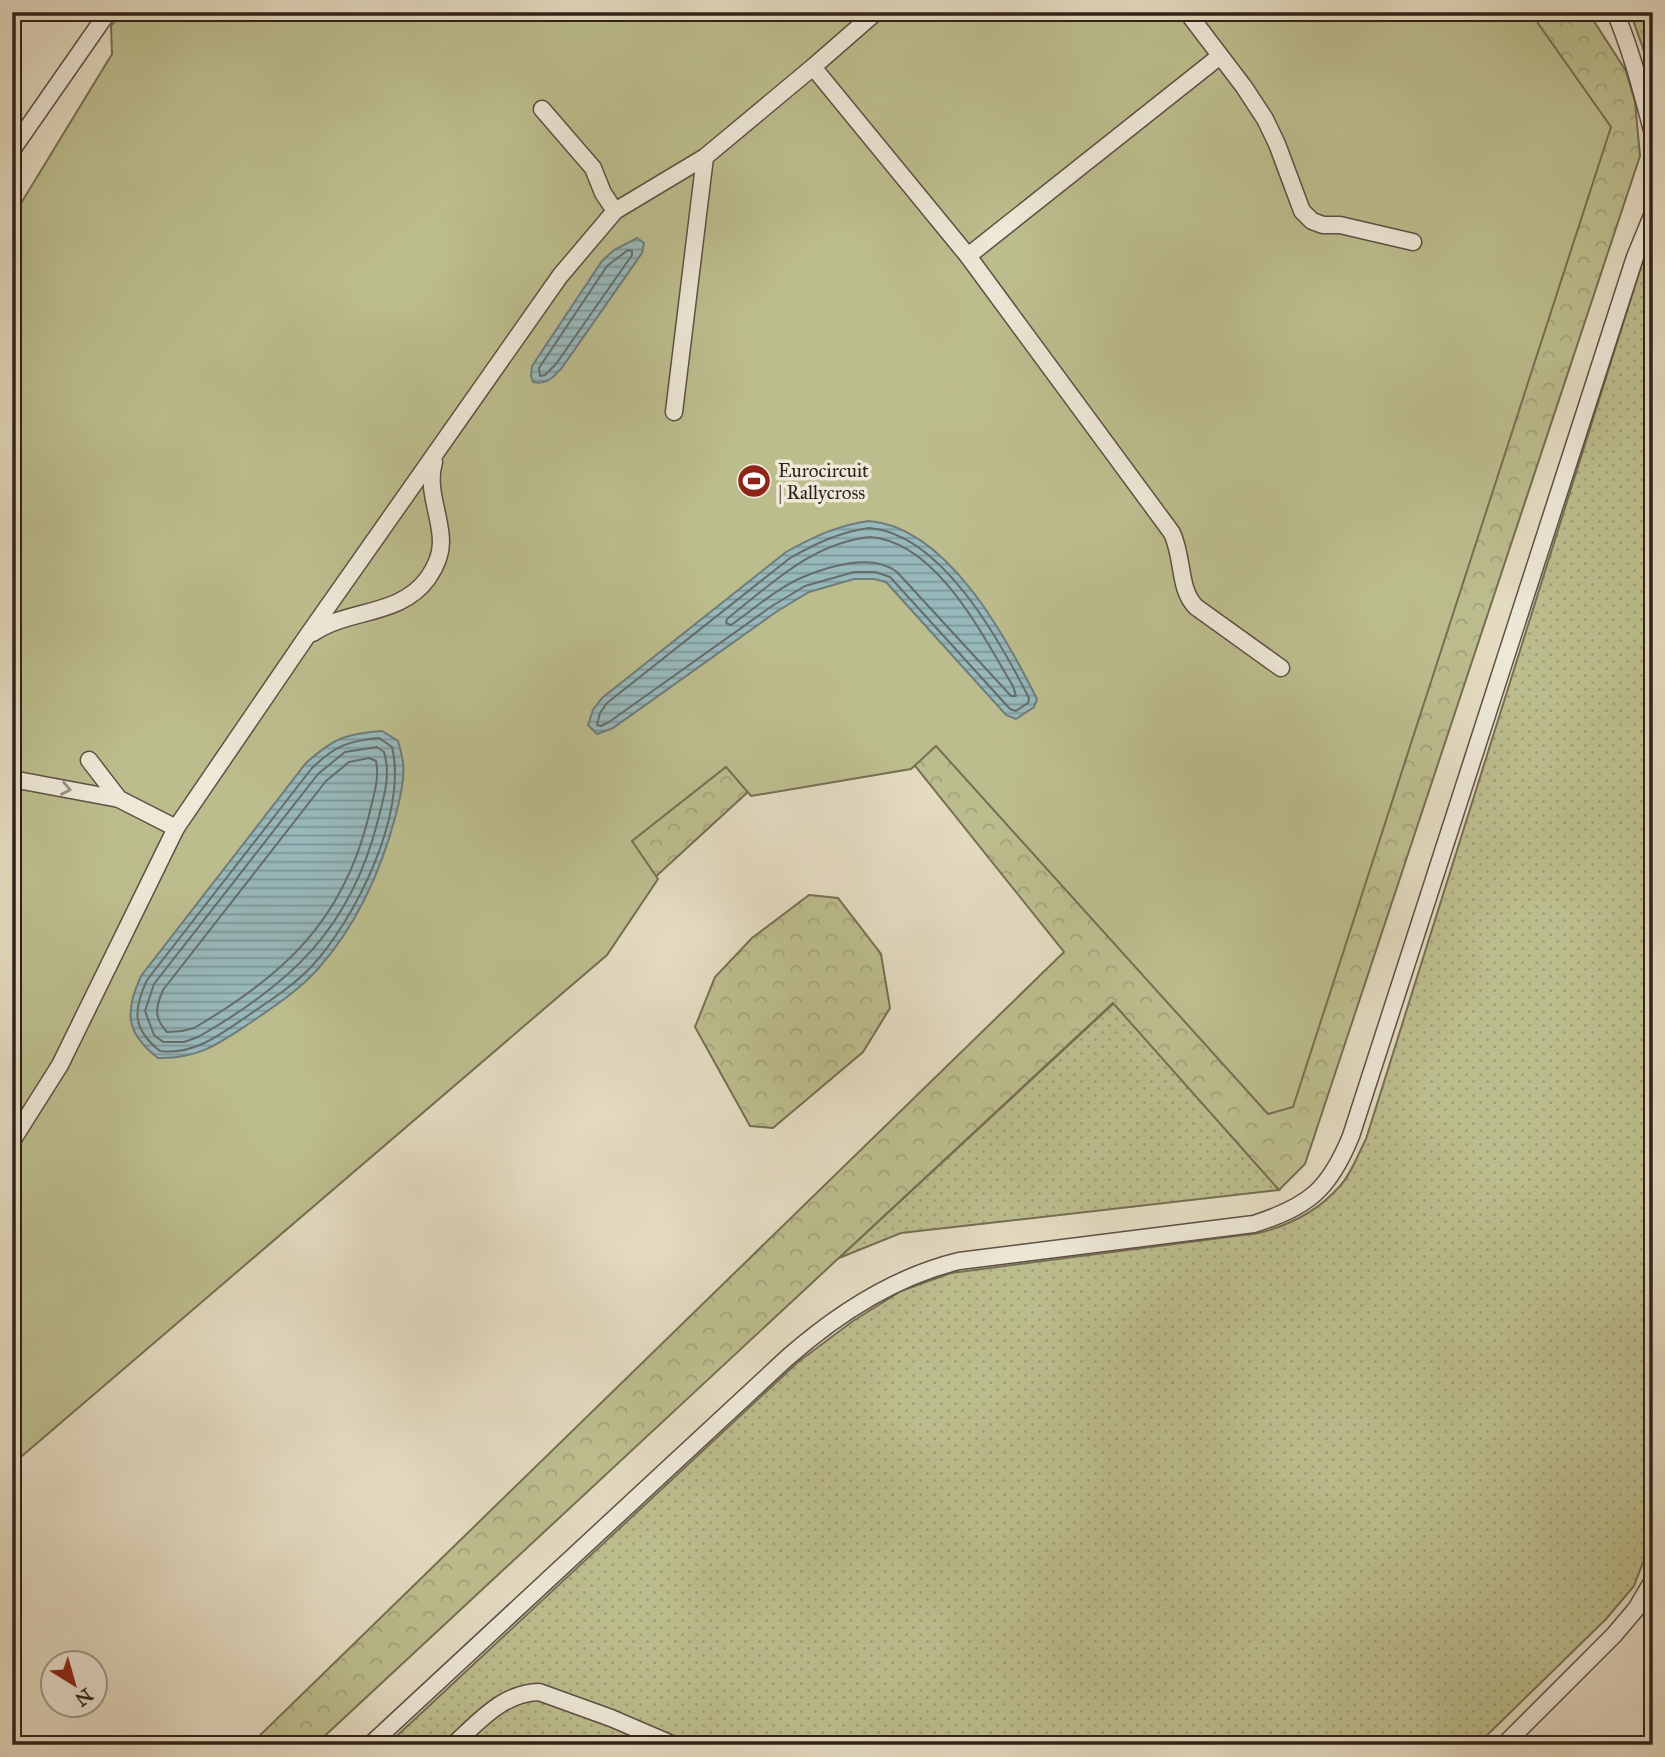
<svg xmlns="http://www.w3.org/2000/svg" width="1665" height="1757" font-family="'IM FELL Great Primer',serif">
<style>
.green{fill:url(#green-dots);stroke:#766f54;stroke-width:2}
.forest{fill:url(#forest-crowns);stroke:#766f54;stroke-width:2}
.pitch{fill:#bcbd8d;stroke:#766f54;stroke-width:2}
.water{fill:url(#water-rules);stroke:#6f7c7b;stroke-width:2}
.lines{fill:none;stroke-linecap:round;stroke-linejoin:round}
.shore{stroke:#646d6b;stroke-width:2}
.lane-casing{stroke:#5e5044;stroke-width:19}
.lane{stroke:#ede8d7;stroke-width:16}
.oneway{stroke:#988e82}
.labels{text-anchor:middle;stroke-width:7;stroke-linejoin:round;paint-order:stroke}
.poi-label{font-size:19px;fill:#31211a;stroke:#ede8d7;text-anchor:start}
</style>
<defs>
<pattern id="green-dots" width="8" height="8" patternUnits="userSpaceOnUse" patternTransform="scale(1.75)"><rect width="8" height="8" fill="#bcbd8d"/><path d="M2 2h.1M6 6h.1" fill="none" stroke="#a2a279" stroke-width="1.8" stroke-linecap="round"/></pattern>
<pattern id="forest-crowns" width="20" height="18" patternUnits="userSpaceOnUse" patternTransform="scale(1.75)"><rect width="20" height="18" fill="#bcbd8d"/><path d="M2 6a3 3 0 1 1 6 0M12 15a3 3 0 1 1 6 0" fill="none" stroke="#a2a279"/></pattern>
<pattern id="water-rules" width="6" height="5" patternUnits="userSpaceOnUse" patternTransform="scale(1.75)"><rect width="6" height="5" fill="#98b9bc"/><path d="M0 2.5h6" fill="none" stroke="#7d9698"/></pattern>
</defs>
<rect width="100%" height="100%" fill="#e4dbc1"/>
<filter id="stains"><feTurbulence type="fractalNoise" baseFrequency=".00286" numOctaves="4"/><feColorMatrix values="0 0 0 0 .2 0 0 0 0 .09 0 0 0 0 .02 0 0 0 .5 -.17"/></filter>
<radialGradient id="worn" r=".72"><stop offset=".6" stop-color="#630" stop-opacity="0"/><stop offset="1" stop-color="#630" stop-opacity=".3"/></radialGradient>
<g class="green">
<polygon points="1630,12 1653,12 1653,87 1643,48"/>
<path d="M 1653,251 L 1652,1518 L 1647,1552 L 1634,1586 L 1606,1619 L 1477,1745 L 387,1745 L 798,1362 L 853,1321 L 901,1291 L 951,1273 L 1259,1233 C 1290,1225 1318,1211 1339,1187 C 1351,1175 1358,1154 1366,1139 L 1645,254 Z"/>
<polygon points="1114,1003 1279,1190 901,1233 839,1258"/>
</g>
<g class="forest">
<polygon points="1526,12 1588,12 1626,71 1635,102 1640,156 1305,1164 1279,1190 1113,1003 315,1745 250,1745 1064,952 912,762"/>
<polygon points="727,759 750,790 652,880 624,841"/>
<polygon points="809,895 838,898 881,954 890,1008 863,1052 773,1128 750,1126 695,1027 715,977 752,938"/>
</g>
<polygon class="pitch" points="122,12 1530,12 1611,127 1293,1107 1268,1114 936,746 911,769 751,796 726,767 632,841 658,879 607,955 15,1462 12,1460 12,218 112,54 111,26"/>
<g class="water">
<path d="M 637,238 L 644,243 L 642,253 L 561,369 C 552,378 547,385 533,382 L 531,376 L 532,366 L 602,261 L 614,250 Z"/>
<path d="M 869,521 C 947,527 1006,637 1037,699 L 1034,707 L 1016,719 L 1006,715 L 886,582 L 874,579 L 854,579 L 809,592 L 776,612 L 613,728 L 597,734 L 588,725 L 593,710 L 602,698 L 786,552 C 813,537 838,525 869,521 Z"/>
<path d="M 382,731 L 398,741 C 400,748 402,755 403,762 C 405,779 400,798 396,814 C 381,872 357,925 317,970 C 298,991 273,1007 250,1023 C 218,1044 198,1059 158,1058 C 126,1033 124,1013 141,976 L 306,763 C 334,738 345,734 382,731 Z"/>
</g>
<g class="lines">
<g class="shore">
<polygon points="628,250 632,251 632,255 556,364 545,375 540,376 539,368 607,266"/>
<path d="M 869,528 C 941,533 1000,641 1029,698 L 1028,703 L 1016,711 L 1010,709 L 890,577 L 875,572 L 854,572 L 805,586 L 772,606 L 609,722 L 601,726 L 597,725 L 600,713 L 607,703 L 790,558 C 815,544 839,532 869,528 Z"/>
<path d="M 870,537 C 937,542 982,635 1013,686 L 1016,696 L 1011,696 L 897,572 C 872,553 829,566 803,577 C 777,588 754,609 731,625 L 726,623 L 727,619 C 770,585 812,543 870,537 Z"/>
<path d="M 379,738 L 392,747 C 408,812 356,919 311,967 C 291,988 266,1003 243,1019 C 217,1037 192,1055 160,1051 C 132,1029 133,1010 147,980 L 312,768 C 335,746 347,741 379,738 Z"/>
<path d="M 377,747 L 384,752 C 391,775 384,797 378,820 C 351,928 291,984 198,1037 L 184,1042 L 163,1042 L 154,1035 L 145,1011 L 154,984 L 318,774 L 345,752 Z"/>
<path d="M 369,758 L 376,761 C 380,780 372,801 368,819 C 342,922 283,976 194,1028 L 182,1031 L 167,1032 C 153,1017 156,1006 163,990 L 326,781 L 349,762 Z"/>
</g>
<g class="lane-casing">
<g id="lane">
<polyline points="876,12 813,67 968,256"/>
<polyline points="1187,12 1244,87 1265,119 1277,144 1302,211 1312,221 1323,225 1340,225 1413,242"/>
<path d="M 1615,12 C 1632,52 1642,93 1653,134"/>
<path d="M 1220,56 L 968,256 L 1172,533 C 1184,559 1178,589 1196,607 L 1281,668"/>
<polyline points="542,109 593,168 603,193 615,211"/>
<polyline points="12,150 108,12"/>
<polyline points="674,412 705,157"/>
<path d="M 313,633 C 349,608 400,617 428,578 C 435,568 441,554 441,542 C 441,515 426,490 434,462"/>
<polyline points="89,760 119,799"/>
<polyline points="12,779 119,799 176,828"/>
<polyline points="12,1141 60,1065 176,828 305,639 560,276 615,211 705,157 813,67"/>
<path d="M 370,1745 L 787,1358 C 837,1314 893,1277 959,1261 L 1254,1224 C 1309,1206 1329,1190 1351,1136 L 1635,257 L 1653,213"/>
<path d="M 453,1745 C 479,1722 502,1693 539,1692 L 611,1718 L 674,1745"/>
<polyline points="1504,1745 1614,1635 1636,1609 1653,1580"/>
</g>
</g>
<use href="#lane" class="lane"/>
</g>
<defs><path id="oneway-chevron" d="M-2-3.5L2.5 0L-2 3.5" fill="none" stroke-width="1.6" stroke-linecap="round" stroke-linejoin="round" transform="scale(1.75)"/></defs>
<use class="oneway" href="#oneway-chevron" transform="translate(66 789) rotate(11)"/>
<defs>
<g id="stadium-disc" transform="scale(1.75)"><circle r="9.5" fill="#8f2418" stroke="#ede8d7"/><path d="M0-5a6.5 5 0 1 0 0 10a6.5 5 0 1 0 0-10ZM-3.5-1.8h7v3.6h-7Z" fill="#fff"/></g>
</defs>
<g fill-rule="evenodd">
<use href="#stadium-disc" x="754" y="481"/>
</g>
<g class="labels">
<g class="poi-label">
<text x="778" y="477">Eurocircuit<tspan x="778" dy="22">| Rallycross</tspan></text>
</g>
</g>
<rect width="1665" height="1757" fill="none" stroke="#e4dbc1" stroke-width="42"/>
<rect x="14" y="14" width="1637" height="1729" fill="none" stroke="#31211a" stroke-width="3.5"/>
<rect x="21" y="21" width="1623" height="1715" fill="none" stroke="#31211a" stroke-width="2"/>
<g transform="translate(74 1684) rotate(143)"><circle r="33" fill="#ede8d7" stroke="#a2988b" stroke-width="2"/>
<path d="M0-5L12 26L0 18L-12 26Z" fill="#8f2418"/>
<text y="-10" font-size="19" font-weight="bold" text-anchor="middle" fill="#31211a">N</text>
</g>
<rect width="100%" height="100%" filter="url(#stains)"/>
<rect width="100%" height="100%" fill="url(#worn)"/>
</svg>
